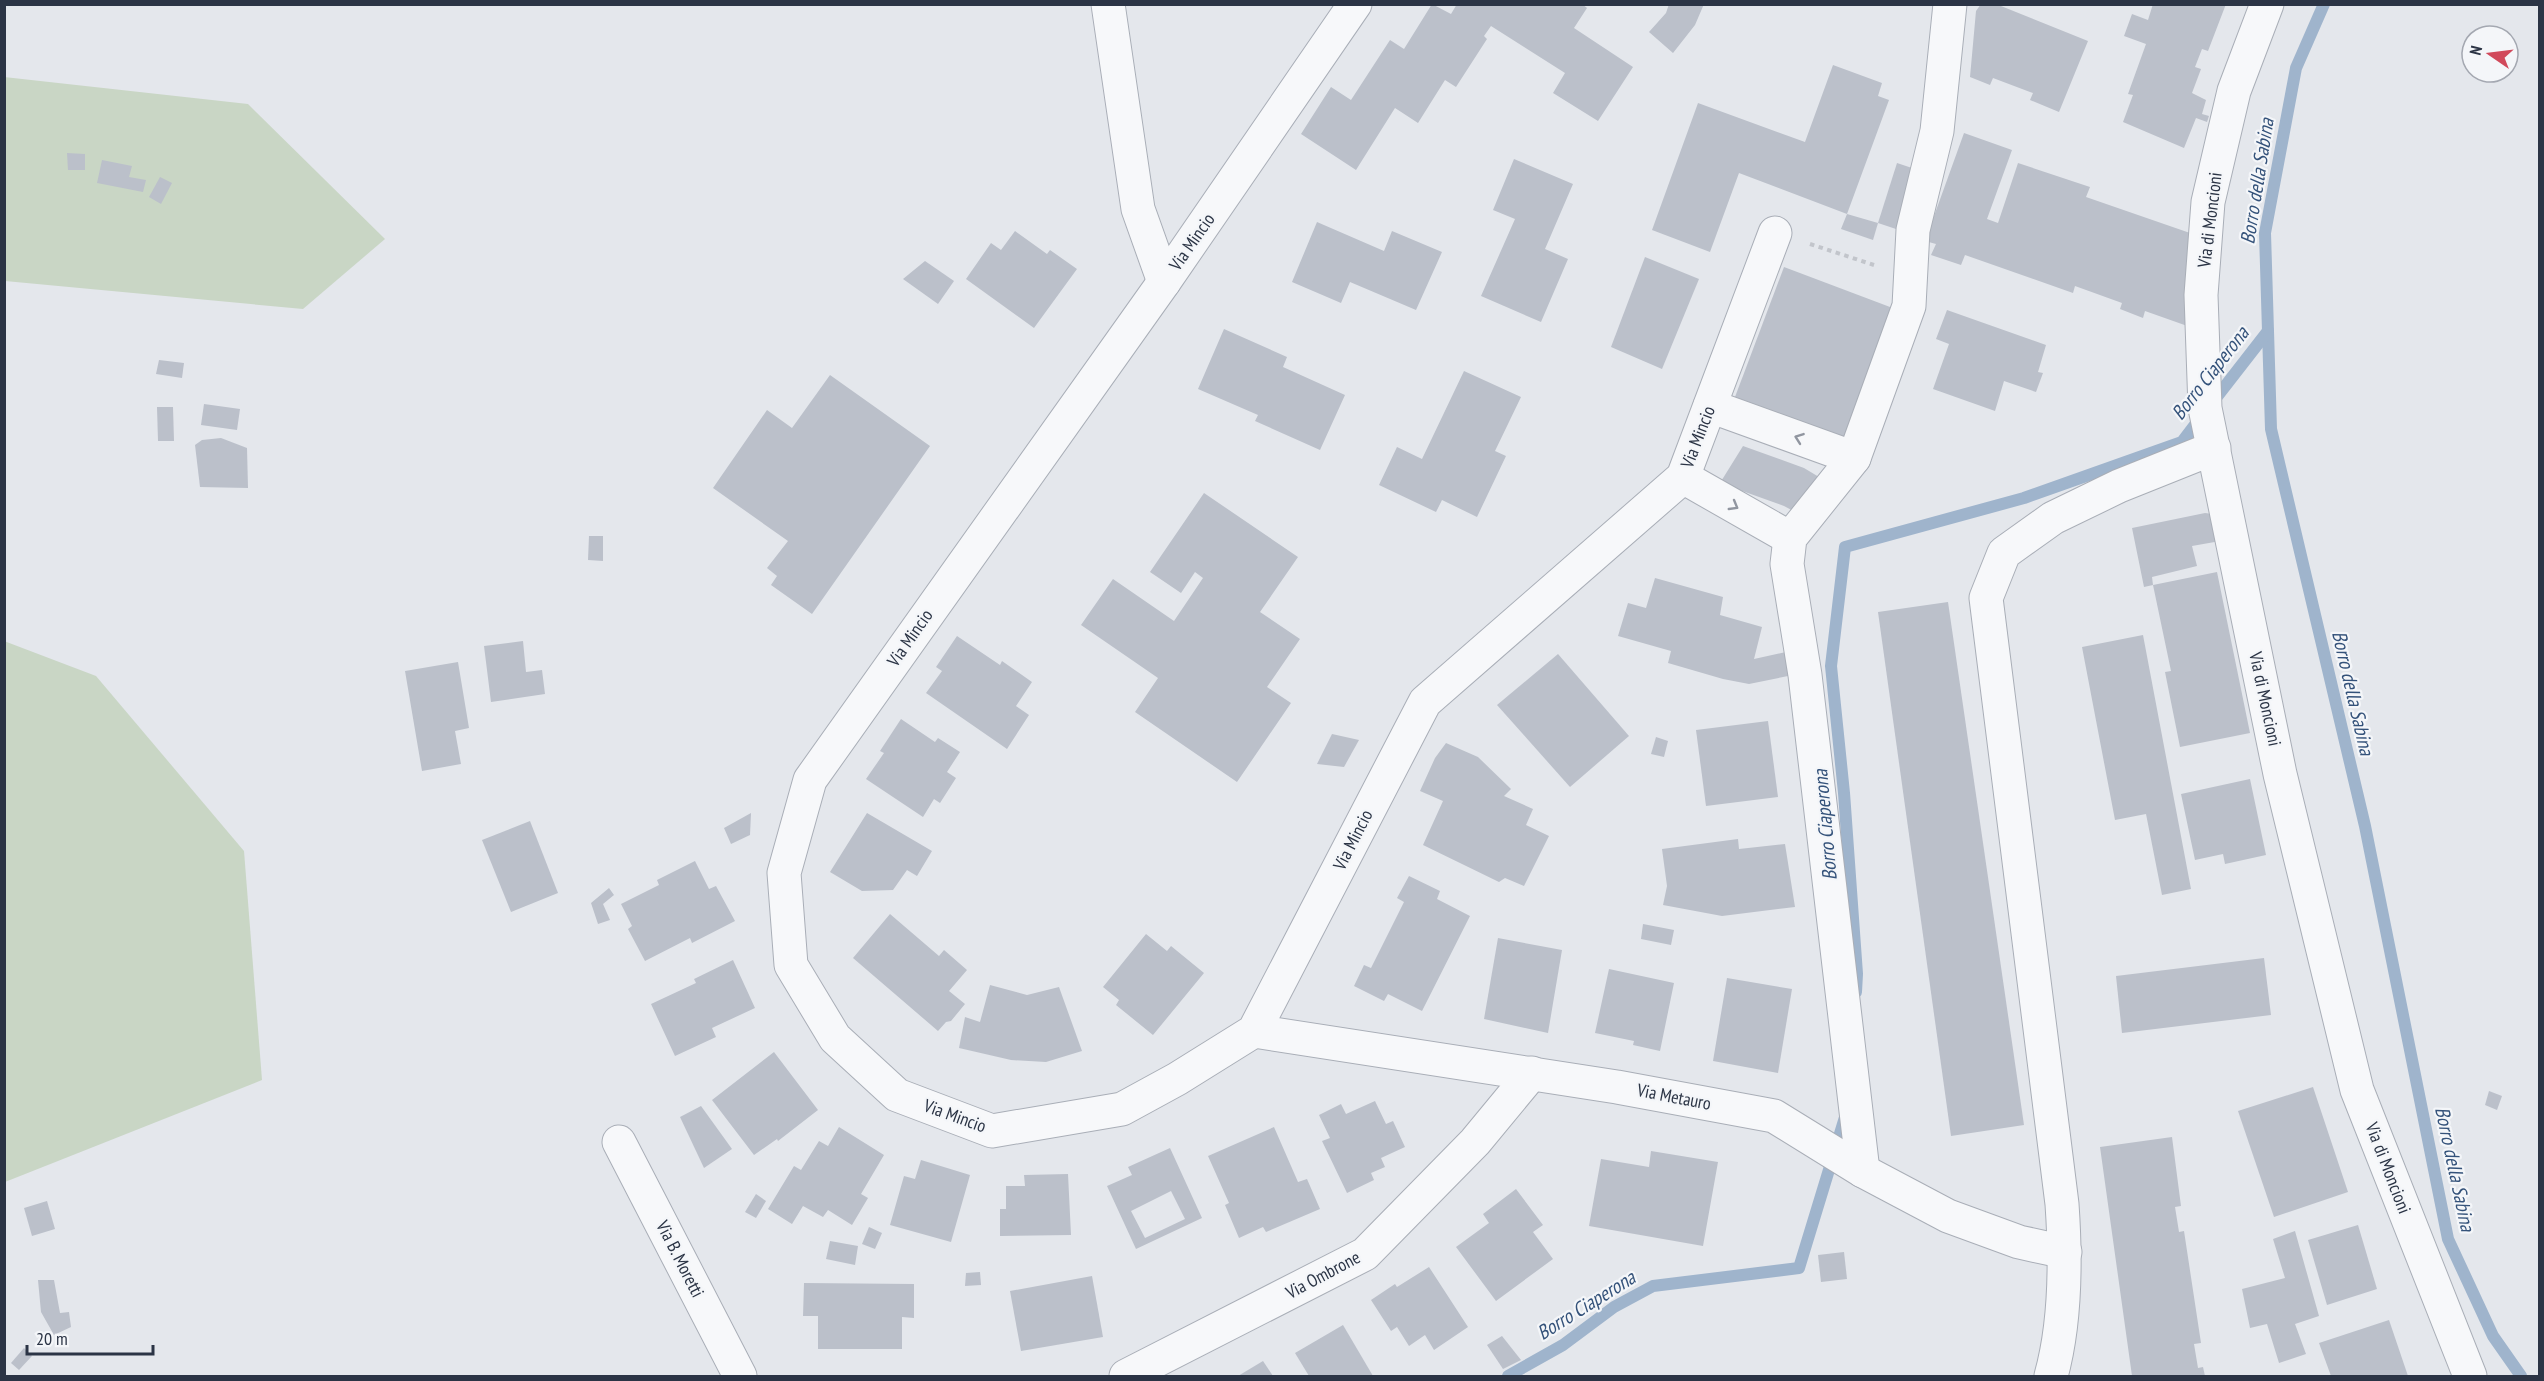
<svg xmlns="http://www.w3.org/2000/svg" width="2544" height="1381" font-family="'PT Sans Narrow',sans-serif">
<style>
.green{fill:#c9d6c5}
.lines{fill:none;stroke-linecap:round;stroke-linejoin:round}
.stream{stroke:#9fb4cc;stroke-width:12}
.building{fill:#bbc0ca;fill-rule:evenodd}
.minor-casing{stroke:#a9aeb7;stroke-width:35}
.tertiary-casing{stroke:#a9aeb7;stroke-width:35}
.path{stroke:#c2c5cb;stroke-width:4;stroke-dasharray:4.5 4.5;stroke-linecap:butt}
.minor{stroke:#f7f8fa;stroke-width:33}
.tertiary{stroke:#f7f8fa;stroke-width:33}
.oneway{stroke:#9196a0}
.labels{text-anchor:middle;stroke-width:4.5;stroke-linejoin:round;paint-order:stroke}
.street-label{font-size:18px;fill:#2b3445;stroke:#f4f6f9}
.water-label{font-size:20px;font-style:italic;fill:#34527a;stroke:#f4f6f9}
</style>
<rect width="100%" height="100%" fill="#e4e7ec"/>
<g class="green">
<polygon points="4,77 248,104 385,239 303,309 5,281"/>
<polygon points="4,641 96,676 244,851 262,1080 5,1182"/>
</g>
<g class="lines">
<g class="stream">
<polyline points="2324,4 2296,68 2265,233 2271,429 2365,826 2448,1239 2493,1336 2521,1376"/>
<polyline points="2212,403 2268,331"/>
<polyline points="1856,992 1857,974 1844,793 1831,666 1845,547 2024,498 2182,442 2201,417"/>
<polyline points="1508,1376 1563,1345 1614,1307 1653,1286 1799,1268 1846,1114"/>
</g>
</g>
<g class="building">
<polygon points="1432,4 1451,14 1457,4 1582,4 1587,8 1574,28 1633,67 1598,121 1553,93 1565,73 1491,26 1484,36 1487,39 1456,87 1445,80 1418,123 1395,108 1356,170 1301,134 1331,87 1351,100 1390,40 1404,49"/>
<polygon points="1669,4 1704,4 1695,25 1673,53 1649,32 1666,13"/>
<polygon points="1981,4 1996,4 2088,41 2059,112 2030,100 2033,93 2030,92 1993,78 1990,85 1970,77 1976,11"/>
<polygon points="2153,4 2226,4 2208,51 2202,49 2195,67 2201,69 2192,93 2206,100 2202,114 2209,116 2207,122 2196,118 2184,148 2123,122 2133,95 2128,94 2146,44 2124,36 2132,14 2148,20"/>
<polygon points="1833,65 1882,83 1878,96 1889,100 1847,214 1739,173 1710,252 1652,230 1698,103 1805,142"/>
<polygon points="1964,133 2012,150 1987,219 1998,223 2018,163 2090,187 2086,197 2190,233 2193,328 2145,311 2143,318 2120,309 2122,303 2075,286 2073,293 1965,255 1961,265 1931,255 1936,244 1925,241"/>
<polygon points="67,153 85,154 85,170 68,170"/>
<polygon points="1514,159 1573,184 1545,249 1568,259 1541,322 1481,296 1515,219 1493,210"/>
<polygon points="102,160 132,166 129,177 146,180 143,192 97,183"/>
<polygon points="1897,163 1918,170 1899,230 1878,223"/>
<polygon points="160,177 172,183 161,204 149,197"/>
<polygon points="1847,214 1878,223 1873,240 1841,229"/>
<polygon points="1317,222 1384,251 1392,231 1442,252 1416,310 1350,282 1341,303 1292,282"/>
<polygon points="1015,231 1047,254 1050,250 1077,269 1034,328 966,279 991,243 1001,250"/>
<polygon points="1645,257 1699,279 1662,369 1611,347"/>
<polygon points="925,261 954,281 938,304 903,279"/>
<polygon points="1784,267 1898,310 1849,439 1735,397"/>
<polygon points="1947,310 2046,345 2038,372 2043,373 2036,392 2004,381 1995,411 1933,389 1949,344 1936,339"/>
<polygon points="1224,329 1287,357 1283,367 1345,395 1320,450 1255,421 1258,415 1198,389"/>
<polygon points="159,360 184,363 182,378 156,374"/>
<polygon points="1464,371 1521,397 1495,451 1506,456 1477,517 1442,500 1436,512 1379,485 1397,447 1422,459"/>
<polygon points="830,375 930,446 812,614 771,585 777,576 767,568 788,541 713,488 767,410 792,428"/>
<polygon points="204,404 240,409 237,430 201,425"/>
<polygon points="157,407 173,407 174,441 158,441"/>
<polygon points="221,438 247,448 248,488 200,487 195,445 202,440"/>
<polygon points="1743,446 1804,468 1819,477 1799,514 1784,506 1720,483"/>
<polygon points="1204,493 1298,557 1260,612 1300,639 1267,687 1291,703 1237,782 1135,712 1158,678 1081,625 1113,579 1174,621 1203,578 1195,572 1181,593 1150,572"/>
<polygon points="2205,513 2220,515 2226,540 2192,546 2197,566 2152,577 2153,585 2144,587 2132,528"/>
<polygon points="589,536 603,536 603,561 588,560"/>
<polygon points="2217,572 2250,733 2180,747 2165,672 2171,671 2153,585"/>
<polygon points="1655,578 1723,597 1720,615 1762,627 1754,659 1786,652 1788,676 1749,684 1723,679 1668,663 1671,651 1618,636 1628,603 1646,608"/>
<polygon points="1948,602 2024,1125 1951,1136 1878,612"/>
<polygon points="2143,635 2191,889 2162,895 2146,814 2115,820 2082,647"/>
<polygon points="957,636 1000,665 1002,661 1032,682 1016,706 1029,715 1007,749 926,693 942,671 936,667"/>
<polygon points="523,641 526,672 542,670 545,694 491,702 484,646"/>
<polygon points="1558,654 1629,736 1570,787 1497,705"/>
<polygon points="458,662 469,728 455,731 461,764 422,771 405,671"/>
<polygon points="901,719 935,742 938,738 960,752 947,772 956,778 940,803 934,799 923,817 866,779 884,753 880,751"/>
<polygon points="1768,721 1778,797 1706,806 1696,730"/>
<polygon points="1332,734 1359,740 1344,767 1317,764"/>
<polygon points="1656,737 1668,741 1664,757 1651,754"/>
<polygon points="1446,743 1478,757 1511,789 1504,796 1533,809 1526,825 1549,836 1524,886 1505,878 1499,882 1423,845 1443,801 1420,791 1435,758"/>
<polygon points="2250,779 2266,855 2225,864 2223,854 2195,860 2181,794"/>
<polygon points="751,813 750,835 731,844 724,828"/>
<polygon points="867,813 932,851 917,876 907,870 893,890 862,891 830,872"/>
<polygon points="530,821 558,893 511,912 482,840"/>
<polygon points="1738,839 1739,849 1785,844 1795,907 1722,916 1663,905 1667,886 1662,849"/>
<polygon points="695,861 709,889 716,886 735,921 692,943 690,938 645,961 628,929 632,926 621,904 659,885 657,880"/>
<polygon points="1409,876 1440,891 1437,899 1470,916 1422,1011 1388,994 1384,1001 1354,986 1364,965 1371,968 1404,902 1397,898"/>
<polygon points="609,888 614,895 603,904 610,920 598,924 591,903"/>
<polygon points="890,914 939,956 944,950 967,970 949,991 965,1004 951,1021 946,1022 938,1031 853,958"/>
<polygon points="1643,924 1674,930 1671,945 1641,939"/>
<polygon points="1146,934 1167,951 1171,946 1204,973 1153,1035 1116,1005 1119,1000 1103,987"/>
<polygon points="1498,938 1562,950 1548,1033 1484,1019"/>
<polygon points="2264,958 2271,1015 2122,1033 2116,976"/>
<polygon points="733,960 755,1008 712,1028 716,1037 675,1056 651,1004 696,983 694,979"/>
<polygon points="1609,969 1674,983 1660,1051 1633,1045 1634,1041 1595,1033"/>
<polygon points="1727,978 1792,989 1778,1073 1713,1061"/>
<polygon points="990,985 1027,995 1059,987 1082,1051 1046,1062 1011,1060 959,1048 965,1017 980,1022"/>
<polygon points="774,1052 818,1110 778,1141 777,1139 754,1155 712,1100"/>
<polygon points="2313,1087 2348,1192 2274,1217 2238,1111"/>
<polygon points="2489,1091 2502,1096 2497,1110 2485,1105"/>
<polygon points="1375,1101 1386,1124 1393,1121 1405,1147 1381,1158 1385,1167 1371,1173 1374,1180 1347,1193 1322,1141 1330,1138 1319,1115 1341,1104 1346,1114"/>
<polygon points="701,1106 732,1149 704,1168 680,1117"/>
<polygon points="839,1127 884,1155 861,1194 868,1198 852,1225 828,1210 823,1217 803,1206 792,1224 768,1209 794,1166 801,1170 819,1141 828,1146"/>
<polygon points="1274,1127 1298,1182 1307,1179 1320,1209 1266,1232 1263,1227 1239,1238 1225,1205 1229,1203 1208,1156"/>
<polygon points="2172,1137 2181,1206 2175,1207 2179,1232 2184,1231 2201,1343 2194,1344 2198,1368 2203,1367 2205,1376 2132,1376 2100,1147"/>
<path d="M 1170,1148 L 1202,1218 L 1136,1249 L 1107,1186 L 1132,1175 L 1128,1167 ZM 1171,1191 L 1185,1219 L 1145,1238 L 1131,1211 Z"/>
<polygon points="1651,1151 1718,1162 1703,1246 1589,1226 1601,1159 1649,1167"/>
<polygon points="921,1160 970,1175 951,1242 890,1225 904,1176 915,1179"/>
<polygon points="1068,1174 1071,1235 1000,1236 1000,1209 1006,1209 1006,1186 1025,1186 1024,1175"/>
<polygon points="1516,1189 1543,1225 1533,1232 1553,1259 1496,1301 1456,1247 1489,1223 1483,1214"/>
<polygon points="756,1194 766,1201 756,1218 745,1212"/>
<polygon points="47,1201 55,1229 32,1236 24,1208"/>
<polygon points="2358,1225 2377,1289 2327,1305 2308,1240"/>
<polygon points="869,1227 882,1233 875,1249 862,1244"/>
<polygon points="2295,1231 2319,1316 2295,1324 2306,1354 2279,1363 2267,1324 2250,1328 2242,1289 2285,1278 2273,1239"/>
<polygon points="830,1241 858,1246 855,1265 826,1259"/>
<polygon points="1844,1252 1847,1279 1821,1282 1818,1255"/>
<polygon points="1429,1267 1468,1327 1434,1350 1425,1335 1409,1346 1397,1327 1391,1331 1371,1300 1395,1284 1397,1287"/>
<polygon points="980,1272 981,1285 965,1286 966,1273"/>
<polygon points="1092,1276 1103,1337 1021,1351 1010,1291"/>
<polygon points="38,1280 54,1280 60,1313 69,1312 71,1327 54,1335 41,1312"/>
<polygon points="804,1283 914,1284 914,1318 902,1317 902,1349 818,1349 818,1316 803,1316"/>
<polygon points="2389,1320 2408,1376 2331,1376 2319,1343"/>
<polygon points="1343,1325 1373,1376 1309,1376 1295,1353"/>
<polygon points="1502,1336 1521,1360 1503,1369 1487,1345"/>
<polygon points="24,1348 32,1356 19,1370 11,1363"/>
<polygon points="1263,1361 1273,1376 1238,1376"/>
</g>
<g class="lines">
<g class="minor-casing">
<g id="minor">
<polyline points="1108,4 1138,209 1164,282"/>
<polyline points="1355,4 1164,282 810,780 784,873 791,965 835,1038 897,1095 992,1131 1122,1109 1177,1079 1254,1031 1425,702 1683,477 1775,233"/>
<polyline points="1710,406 1854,458"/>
<polyline points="1683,477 1790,538"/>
<polyline points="1254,1031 1617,1087 1774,1116 1863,1171 1948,1216 2019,1242 2065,1252"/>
<polyline points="619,1142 740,1376"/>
<polyline points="1863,1171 1805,675 1787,564 1790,538 1854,458 1909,306 1913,230 1937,131 1950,4"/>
<polyline points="1126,1376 1365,1254 1475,1142 1532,1073"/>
<path d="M 2051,1376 C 2066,1322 2066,1261 2062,1204 L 1986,598 L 2004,553 L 2053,518 L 2119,486 L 2214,448"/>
</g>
</g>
<g class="tertiary-casing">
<polyline id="tertiary" points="2267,4 2234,91 2208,202 2201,295 2205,408 2280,774 2357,1090 2470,1376"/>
</g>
<polyline class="path" points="1810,244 1874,265"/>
<use href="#minor" class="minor"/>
<use href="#tertiary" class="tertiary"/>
</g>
<defs><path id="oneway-chevron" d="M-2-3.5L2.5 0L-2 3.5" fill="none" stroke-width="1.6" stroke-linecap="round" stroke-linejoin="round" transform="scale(1.5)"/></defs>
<g class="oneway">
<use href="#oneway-chevron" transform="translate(1799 438) rotate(-160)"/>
<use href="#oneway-chevron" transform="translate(1734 506) rotate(30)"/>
</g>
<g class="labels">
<g class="street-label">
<text transform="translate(2210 220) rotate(-83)" y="6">Via di Moncioni</text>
<text transform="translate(1192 242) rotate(-55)" y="6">Via Mincio</text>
<text transform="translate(1698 437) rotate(-69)" y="6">Via Mincio</text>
<text transform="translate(910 638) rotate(-55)" y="6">Via Mincio</text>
<text transform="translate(2265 699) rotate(78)" y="6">Via di Moncioni</text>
<text transform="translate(1353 840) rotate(-63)" y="6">Via Mincio</text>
<text transform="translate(1674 1097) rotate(11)" y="6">Via Metauro</text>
<text transform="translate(955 1116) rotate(20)" y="6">Via Mincio</text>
<text transform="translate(2388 1168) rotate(69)" y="6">Via di Moncioni</text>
<text transform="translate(680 1259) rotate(63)" y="6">Via B. Moretti</text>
<text transform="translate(1323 1275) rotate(-28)" y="6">Via Ombrone</text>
</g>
<g class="water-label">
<text transform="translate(2257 181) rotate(-81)" y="7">Borro della Sabina</text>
<text transform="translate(2210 373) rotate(-52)" y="7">Borro Ciaperona</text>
<text transform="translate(2353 693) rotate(77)" y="7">Borro della Sabina</text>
<text transform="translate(1825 825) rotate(-95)" y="7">Borro Ciaperona</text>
<text transform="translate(2455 1169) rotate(78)" y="7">Borro della Sabina</text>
<text transform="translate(1586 1305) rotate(-32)" y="7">Borro Ciaperona</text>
</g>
</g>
<rect width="2544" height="1381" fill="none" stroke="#2b3445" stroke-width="12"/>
<g transform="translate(2490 54) rotate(284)"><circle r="28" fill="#f4f6f9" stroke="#a4a8b1" stroke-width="1.5"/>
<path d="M0-4.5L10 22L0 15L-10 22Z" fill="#d1495b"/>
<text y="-9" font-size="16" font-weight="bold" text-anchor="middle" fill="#2b3445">N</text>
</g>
<path d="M27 1345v9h126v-9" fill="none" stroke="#2b3445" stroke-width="3"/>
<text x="36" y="1345" font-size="18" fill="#2b3445" stroke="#f4f6f9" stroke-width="4.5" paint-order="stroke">20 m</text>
</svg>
